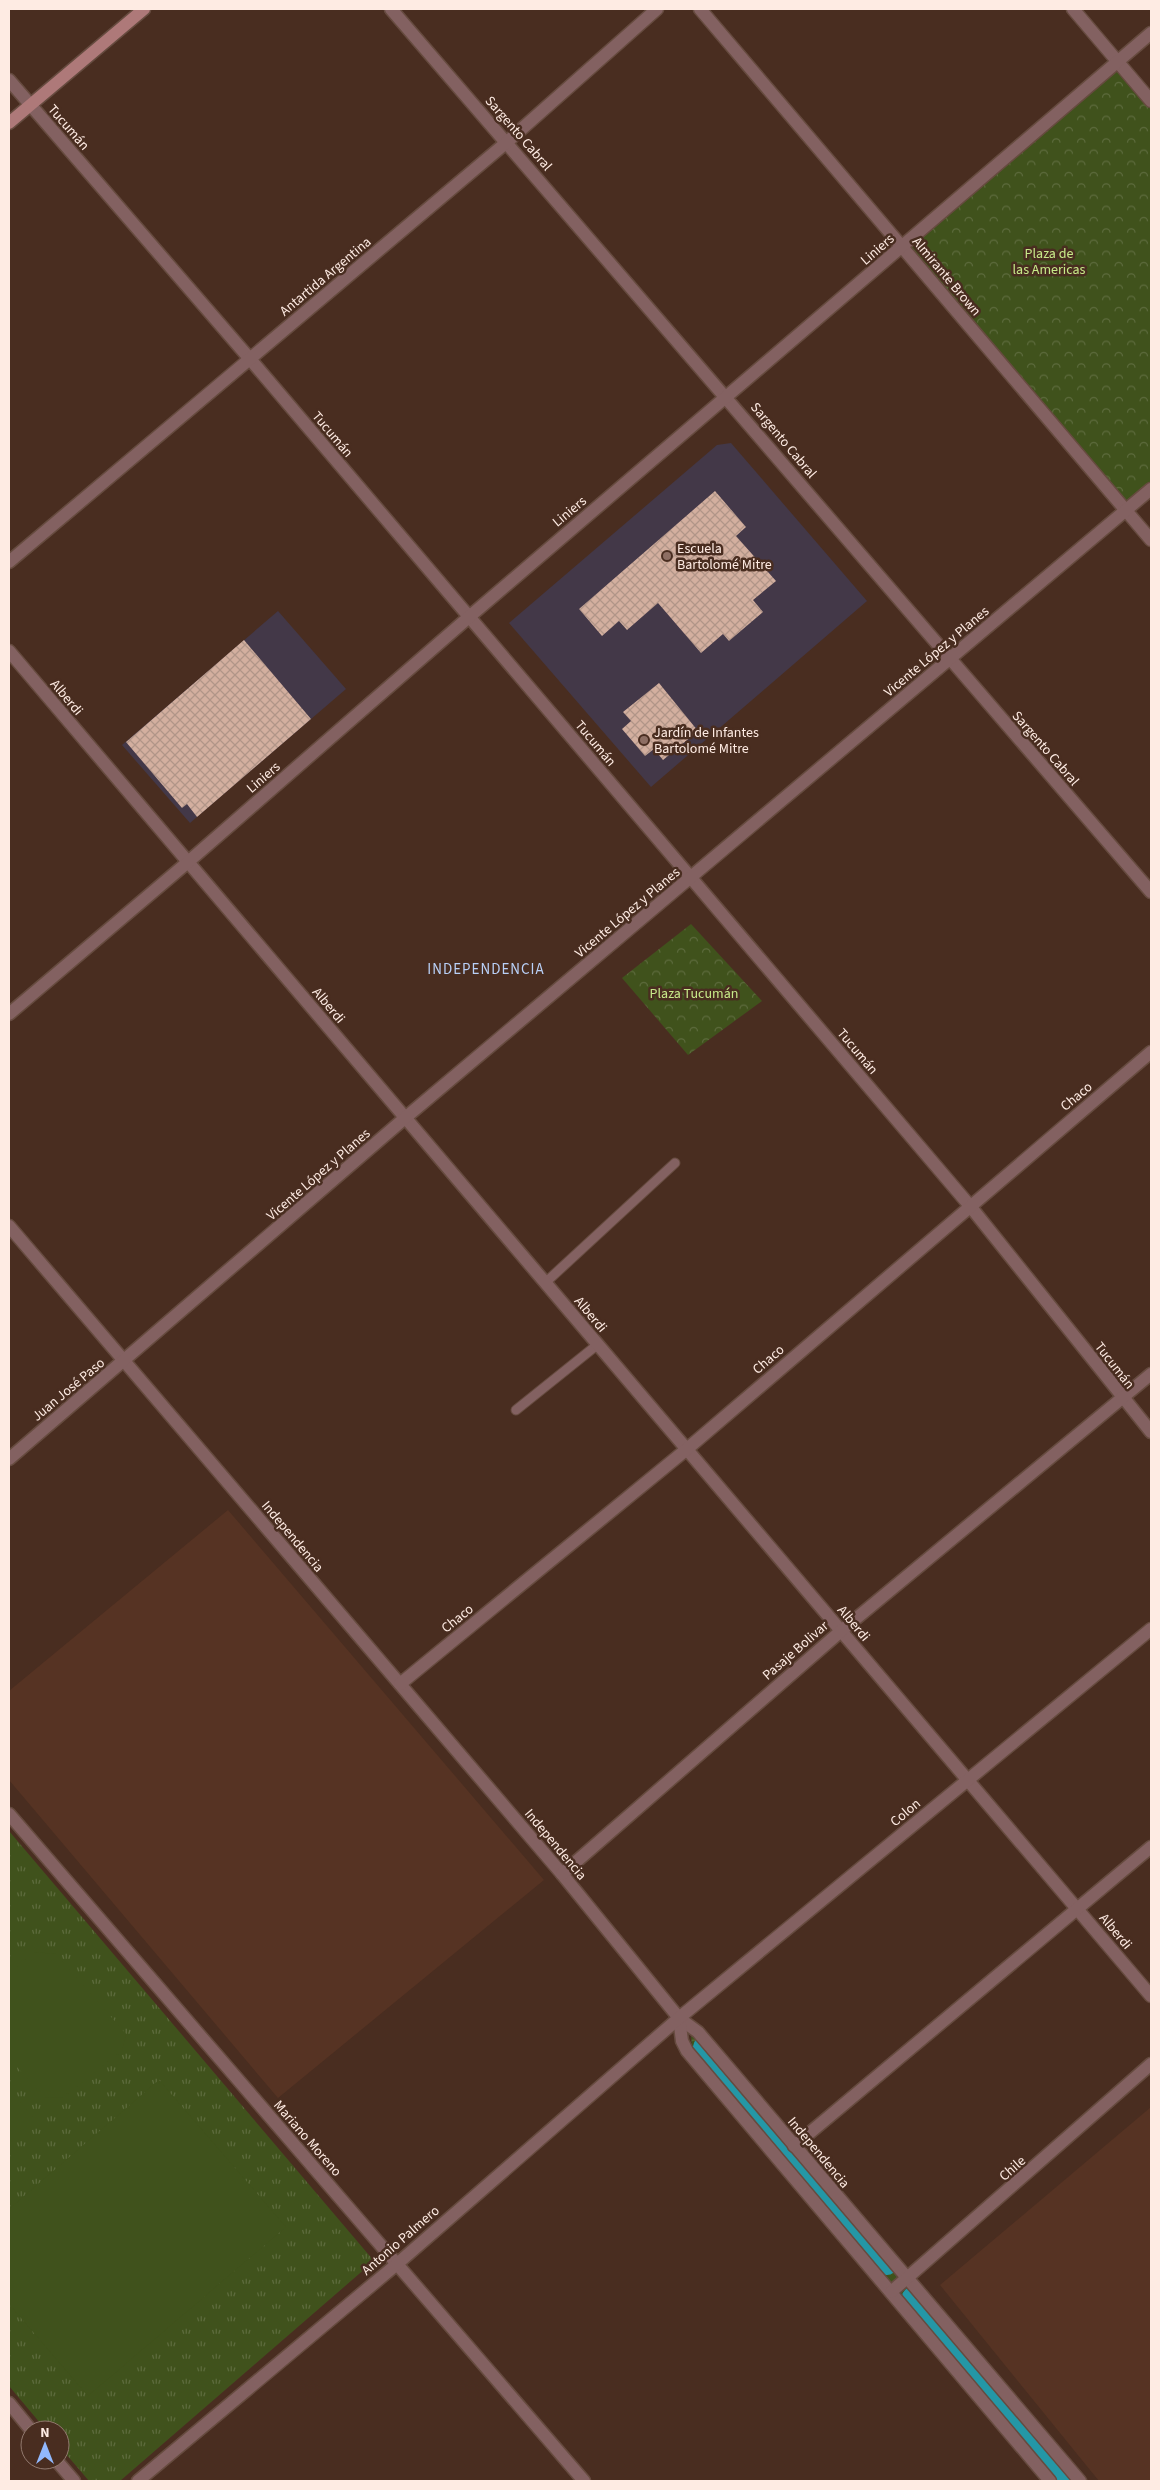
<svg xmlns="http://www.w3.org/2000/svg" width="1160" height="2490" font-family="'Source Sans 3',sans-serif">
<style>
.built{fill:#563323}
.education{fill:#433848}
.grass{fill:url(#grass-tufts)}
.park{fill:url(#park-crowns)}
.pitch{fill:#40521c}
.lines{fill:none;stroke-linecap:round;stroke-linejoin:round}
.canal{stroke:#2497a6;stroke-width:20}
.building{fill:url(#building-cross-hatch)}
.lane-casing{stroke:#664b3f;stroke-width:11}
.street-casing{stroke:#664b3f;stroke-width:15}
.secondary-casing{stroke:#664b3f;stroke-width:15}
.lane{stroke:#836161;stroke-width:9}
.street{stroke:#836161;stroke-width:12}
.secondary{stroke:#ae7979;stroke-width:12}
.education-dot{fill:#8d6e63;stroke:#492d20;stroke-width:2}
.labels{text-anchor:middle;stroke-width:5;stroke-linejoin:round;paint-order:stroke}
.street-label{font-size:14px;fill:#feebe3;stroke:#492d20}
.park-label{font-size:14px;fill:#c7ea89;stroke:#492d20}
.poi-label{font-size:14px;fill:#feebe3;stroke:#492d20;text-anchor:start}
.neighbourhood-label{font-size:15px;letter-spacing:1px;fill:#b9d0f7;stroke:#492d20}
</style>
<defs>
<pattern id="grass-tufts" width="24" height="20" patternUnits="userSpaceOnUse" patternTransform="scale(1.25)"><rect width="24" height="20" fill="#40521c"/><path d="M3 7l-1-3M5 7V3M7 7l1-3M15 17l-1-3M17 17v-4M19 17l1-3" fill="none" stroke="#5d6b3d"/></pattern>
<pattern id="park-crowns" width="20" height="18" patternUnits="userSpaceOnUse" patternTransform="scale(1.25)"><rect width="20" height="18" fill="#40521c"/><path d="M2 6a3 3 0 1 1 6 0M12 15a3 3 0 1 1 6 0" fill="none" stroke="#5d6b3d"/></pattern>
<pattern id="building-cross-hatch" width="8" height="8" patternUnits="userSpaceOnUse" patternTransform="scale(1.25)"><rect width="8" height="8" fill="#d3af9f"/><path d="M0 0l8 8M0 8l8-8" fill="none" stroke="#b19588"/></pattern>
</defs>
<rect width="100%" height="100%" fill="#492d20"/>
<g class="built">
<polygon points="228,1510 544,1880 278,2098 9,1780 9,1691"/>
<polygon points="1151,2107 1151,2481 1099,2481 940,2285"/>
</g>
<g class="education">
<polygon points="731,443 867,601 651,787 509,623 717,445"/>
<polygon points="278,611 346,689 190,823 122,745"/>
</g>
<polygon class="grass" points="9,1831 374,2261 120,2481 89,2481 60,2447 60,2430 46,2430 9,2386"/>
<g class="park">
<polygon points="1118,62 1151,101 1151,489 1126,510 903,247"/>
<polygon points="691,924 762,1001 688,1055 622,978"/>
<polygon points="691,2034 695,2037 1074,2481 1061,2481 692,2049"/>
</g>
<g class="pitch">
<polygon points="34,1952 56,1954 126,2034 122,2051 63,2097 45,2098 9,2058 9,1974"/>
<polygon points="159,2080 286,2227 88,2396 9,2304 9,2209"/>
<polygon points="9,2089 33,2117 9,2137"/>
</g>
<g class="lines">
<g class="canal">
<polyline points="703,2047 887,2265"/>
<polyline points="912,2297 1070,2481"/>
</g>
</g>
<g class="building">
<polygon points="715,491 746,527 736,536 776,581 753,600 763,612 729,641 723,634 701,653 658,603 627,630 619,621 602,636 579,609"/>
<polygon points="244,640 311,719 197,817 187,804 182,808 126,742"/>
<polygon points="659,683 698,731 663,760 654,749 645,756 622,729 631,721 623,712"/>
</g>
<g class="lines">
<g class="lane-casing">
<g id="lane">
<polyline points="545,1283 675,1163"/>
<polyline points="516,1410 597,1345"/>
</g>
</g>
<g class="street-casing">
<g id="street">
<polyline points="391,9 1151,892"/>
<polyline points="700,9 1151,540"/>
<polyline points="1073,9 1151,101"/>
<polyline points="9,80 250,359 970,1206 1151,1432"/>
<polyline points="9,562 507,142 657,9"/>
<polyline points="9,651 1151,1996"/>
<polyline points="9,1014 188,862 469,617 1151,33"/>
<polyline points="9,1226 562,1874 679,2018 698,2032 1080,2481"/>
<polyline points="9,1459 405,1118 1151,489"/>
<polyline points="400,1684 687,1449 1151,1052"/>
<polyline points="9,1814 584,2481"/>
<polyline points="562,1874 841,1631 1151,1374"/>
<polyline points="679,2018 682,2041 687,2051 1050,2481"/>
<polyline points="794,2146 1151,1847"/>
<polyline points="891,2292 1151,2064"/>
<polyline points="9,2403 31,2430"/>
<polyline points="56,2460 74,2481"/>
<polyline points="138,2481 397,2264 679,2018 1151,1629"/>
</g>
</g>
<g class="secondary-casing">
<polyline id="secondary" points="9,123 144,9"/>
</g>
<use href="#lane" class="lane"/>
<use href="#street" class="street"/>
<use href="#secondary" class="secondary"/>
</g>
<g class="education-dot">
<circle cx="667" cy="556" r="5"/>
<circle cx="644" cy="740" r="5"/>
</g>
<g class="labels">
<g class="street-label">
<text transform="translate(69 127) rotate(49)" y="5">Tucumán</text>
<text transform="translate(519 133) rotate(49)" y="5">Sargento Cabral</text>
<text transform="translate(877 249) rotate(-41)" y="5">Liniers</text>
<text transform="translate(325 276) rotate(-40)" y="5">Antartida Argentina</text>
<text transform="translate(947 276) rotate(50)" y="5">Almirante Brown</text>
<text transform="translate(333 434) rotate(50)" y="5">Tucumán</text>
<text transform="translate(784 440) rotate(50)" y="5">Sargento Cabral</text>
<text transform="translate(569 511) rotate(-40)" y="5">Liniers</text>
<text transform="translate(936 651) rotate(-40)" y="5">Vicente López y Planes</text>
<text transform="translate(67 697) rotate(50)" y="5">Alberdi</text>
<text transform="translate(596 743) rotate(50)" y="5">Tucumán</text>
<text transform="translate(1046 748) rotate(49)" y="5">Sargento Cabral</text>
<text transform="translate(263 777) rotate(-41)" y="5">Liniers</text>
<text transform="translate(627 912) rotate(-40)" y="5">Vicente López y Planes</text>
<text transform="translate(329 1005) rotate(50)" y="5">Alberdi</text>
<text transform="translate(858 1051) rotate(50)" y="5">Tucumán</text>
<text transform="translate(1076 1096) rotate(-40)" y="5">Chaco</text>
<text transform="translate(318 1174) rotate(-41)" y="5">Vicente López y Planes</text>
<text transform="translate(591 1314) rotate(50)" y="5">Alberdi</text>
<text transform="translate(768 1359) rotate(-41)" y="5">Chaco</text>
<text transform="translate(1115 1365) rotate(52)" y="5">Tucumán</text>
<text transform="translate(68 1389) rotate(-40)" y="5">Juan José Paso</text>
<text transform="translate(293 1536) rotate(50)" y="5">Independencia</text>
<text transform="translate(457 1618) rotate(-39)" y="5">Chaco</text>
<text transform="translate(854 1623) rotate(50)" y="5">Alberdi</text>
<text transform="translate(795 1650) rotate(-41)" y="5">Pasaje Bolivar</text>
<text transform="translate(905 1812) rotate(-40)" y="5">Colon</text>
<text transform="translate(556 1844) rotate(50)" y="5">Independencia</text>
<text transform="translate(1116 1931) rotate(50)" y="5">Alberdi</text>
<text transform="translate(308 2138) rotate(49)" y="5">Mariano Moreno</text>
<text transform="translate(819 2152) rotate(50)" y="5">Independencia</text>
<text transform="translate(1012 2168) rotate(-42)" y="5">Chile</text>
<text transform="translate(400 2240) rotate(-41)" y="5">Antonio Palmero</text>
</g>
<g class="park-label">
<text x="1049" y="258">Plaza de<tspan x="1049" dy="16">las Americas</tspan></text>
<text x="694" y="998">Plaza Tucumán</text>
</g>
<g class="poi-label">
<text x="677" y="553">Escuela<tspan x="677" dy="16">Bartolomé Mitre</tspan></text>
<text x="654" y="737">Jardín de Infantes<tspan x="654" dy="16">Bartolomé Mitre</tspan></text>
</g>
<g class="neighbourhood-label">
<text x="486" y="974">INDEPENDENCIA</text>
</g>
</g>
<rect width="1160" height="2490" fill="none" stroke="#feebe3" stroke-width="20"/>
<g transform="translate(45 2445)"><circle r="24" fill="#492d20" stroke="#91796e"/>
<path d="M0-4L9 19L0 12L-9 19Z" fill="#91b8fd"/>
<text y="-8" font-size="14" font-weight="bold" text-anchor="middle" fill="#feebe3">N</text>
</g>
</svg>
